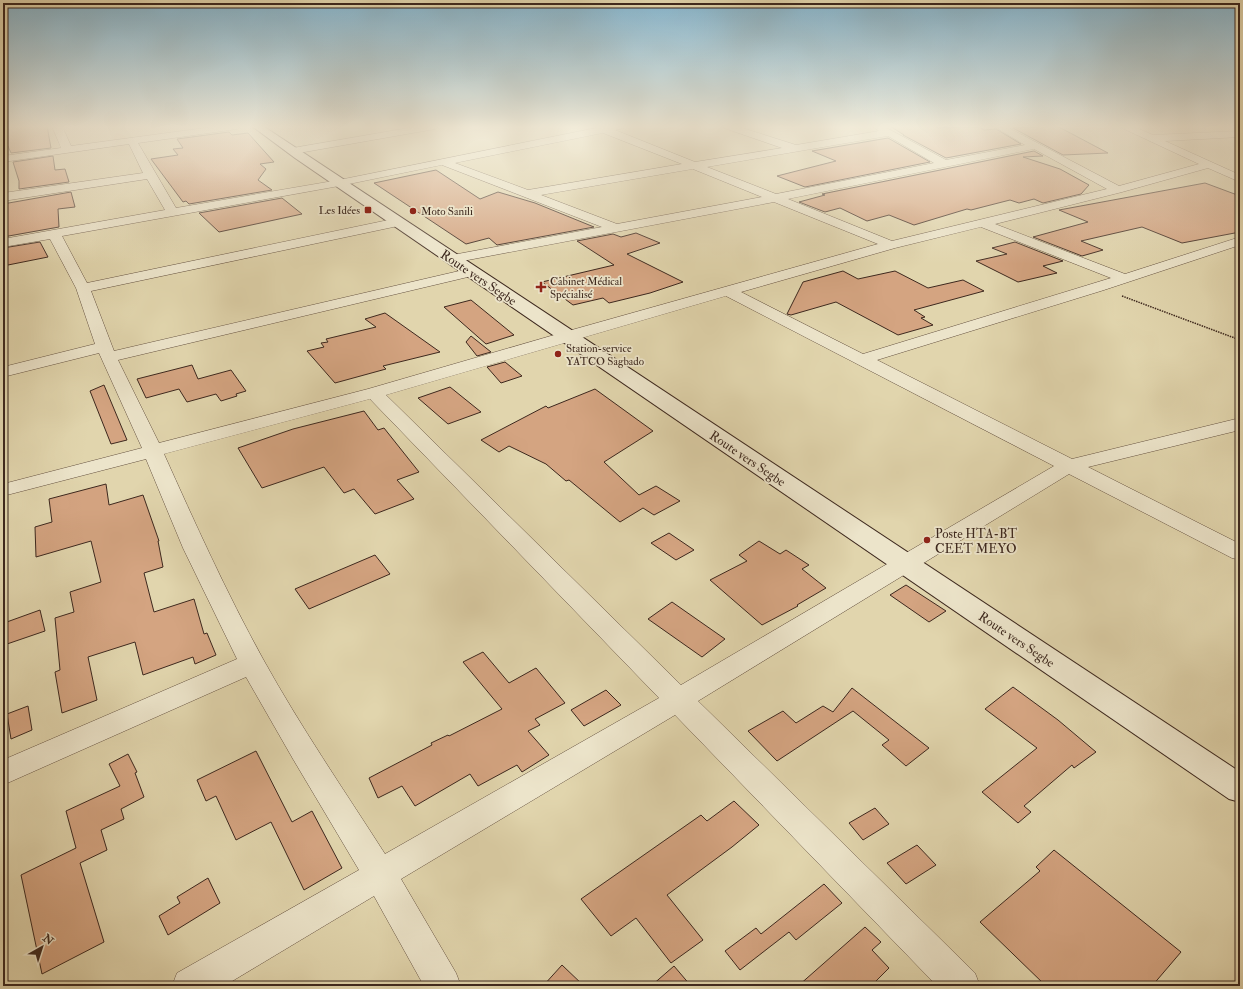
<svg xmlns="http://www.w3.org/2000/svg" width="1243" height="989" font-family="'IM FELL Double Pica',serif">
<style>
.building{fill:#d4a481;stroke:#3d281e}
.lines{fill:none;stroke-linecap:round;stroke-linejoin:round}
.minor-casing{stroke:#665342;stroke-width:1}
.secondary-casing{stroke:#3d281e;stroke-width:2}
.path{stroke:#3d281e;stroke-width:1.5;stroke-dasharray:1.5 1;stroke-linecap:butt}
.minor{fill:#ece4ca;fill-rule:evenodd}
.secondary{fill:#ece4ca;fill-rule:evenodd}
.poi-dot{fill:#8f2418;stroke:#ece4ca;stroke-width:1.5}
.labels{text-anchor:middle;stroke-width:3.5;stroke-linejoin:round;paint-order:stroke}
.far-poi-label{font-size:11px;fill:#3d281e;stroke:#ece4ca;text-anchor:start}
.street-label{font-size:13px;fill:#3d281e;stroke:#ece4ca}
.poi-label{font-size:13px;fill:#3d281e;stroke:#ece4ca;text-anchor:start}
</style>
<rect width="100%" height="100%" fill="#e1d5ad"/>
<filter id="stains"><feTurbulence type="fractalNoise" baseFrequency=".005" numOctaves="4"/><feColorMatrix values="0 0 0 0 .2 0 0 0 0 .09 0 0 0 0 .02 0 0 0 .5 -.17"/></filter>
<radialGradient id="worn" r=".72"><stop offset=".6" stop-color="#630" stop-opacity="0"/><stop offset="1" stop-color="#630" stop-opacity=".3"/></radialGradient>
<g class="building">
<polygon points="3,126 47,126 51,148 11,153 8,146 3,147"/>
<polygon points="890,126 934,126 938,128 979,127 984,130 996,129 1021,144 946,158 903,135 904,135"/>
<polygon points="1057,126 1108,153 1063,155 1013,128"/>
<polygon points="229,132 232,135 248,133 274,162 260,164 266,169 258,180 272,190 189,204 186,201 183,202 151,159 178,155 173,149 183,148 177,139"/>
<polygon points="888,138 930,162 805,187 777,176 836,161 812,151"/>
<polygon points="1034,151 1043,156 1023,157 1060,169 1089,185 1081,194 1043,203 1034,199 1019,203 1010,200 971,210 967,209 914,225 889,215 867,221 840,208 825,212 799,202 825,195 822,194"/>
<polygon points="53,156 55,170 65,169 69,182 19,189 19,181 13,162"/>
<polygon points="436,170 480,199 498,192 535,203 594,227 497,245 489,238 466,244 374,183"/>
<polygon points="1205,183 1240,196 1240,232 1182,243 1142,227 1081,241 1103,250 1082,256 1033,237 1088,222 1059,210"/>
<polygon points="71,192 75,207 58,209 59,227 3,237 3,204"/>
<polygon points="282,198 302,214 219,232 199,213"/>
<polygon points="636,233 660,243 627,254 683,282 650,293 609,303 603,298 573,305 542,282 614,265 577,241 613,234 621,237"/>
<polygon points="40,242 48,257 3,266 3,248"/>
<polygon points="1015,242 1063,261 1043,266 1057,273 1018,282 976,261 1007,254 992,248"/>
<polygon points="843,271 858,279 895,271 928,288 963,280 984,291 914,310 925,317 921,318 933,325 898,335 836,302 791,315 787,314 803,282"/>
<polygon points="471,300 514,335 486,344 444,307"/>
<polygon points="385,313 440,352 383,366 386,369 335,383 307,351 324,347 321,343 328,342 326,339 376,327 365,319"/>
<polygon points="471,336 491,352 477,356 466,342"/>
<polygon points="505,362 522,376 501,383 487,367"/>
<polygon points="192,365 198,379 231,370 246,391 236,394 237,396 221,401 216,394 187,402 179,389 146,398 137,379"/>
<polygon points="104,385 127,440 111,444 90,391"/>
<polygon points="450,387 481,412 448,424 418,398"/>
<polygon points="595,389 653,431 604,462 639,495 656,486 680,501 654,515 643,508 620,522 569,480 566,481 546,464 509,446 499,452 481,440 546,406 548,408"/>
<polygon points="364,411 378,430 384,428 419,472 397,480 414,499 375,514 354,489 344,493 324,467 262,488 238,448 293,429"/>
<polygon points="106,484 109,505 143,495 159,541 158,541 163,567 144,573 154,612 194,599 204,634 207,633 216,655 195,664 193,657 143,675 135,642 88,657 97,700 62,713 55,672 60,670 55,618 74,612 70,592 101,582 91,541 36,557 35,527 52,522 49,499"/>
<polygon points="669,533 694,550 676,560 651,543"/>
<polygon points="759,541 780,554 786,550 809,565 802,569 826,588 797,605 798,606 762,625 710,580 747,561 739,555"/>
<polygon points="375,555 390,574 309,609 295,589"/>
<polygon points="906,585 946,611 929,622 890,595"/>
<polygon points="672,602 725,639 702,657 648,619"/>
<polygon points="40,610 45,631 7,644 4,623"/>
<polygon points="483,652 509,683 536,668 565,703 535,719 540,725 528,731 549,755 522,772 517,765 478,786 470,774 415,806 402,786 378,798 369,778 432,745 431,743 448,735 449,736 502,709 463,662"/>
<polygon points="1013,687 1058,720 1096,752 1074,768 1072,765 1024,806 1031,812 1018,823 982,792 1037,748 985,709"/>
<polygon points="852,688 929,748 906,766 882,745 889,740 853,711 777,761 748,731 783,711 796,723 823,706 833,712"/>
<polygon points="606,690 621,705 584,726 571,710"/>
<polygon points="28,706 32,730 11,739 7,714"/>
<polygon points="256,751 292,822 312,811 342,868 304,890 271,822 236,840 216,796 206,801 197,780"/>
<polygon points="128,754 137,772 135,773 144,797 121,809 124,819 101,830 107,850 80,863 104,942 42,974 21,875 76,848 66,811 120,786 109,764"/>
<polygon points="734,801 759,825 732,847 667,895 703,940 671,963 636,918 611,936 581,899 701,815 707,821"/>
<polygon points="875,808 889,824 863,840 849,823"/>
<polygon points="917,845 936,865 906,884 887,863"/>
<polygon points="1054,850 1181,952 1152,986 1046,986 980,922 1040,871 1036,867"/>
<polygon points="208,878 220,903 168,935 159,916 180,903 177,897"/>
<polygon points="824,884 842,903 796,940 789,932 740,970 725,951 756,928 761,934"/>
<polygon points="865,927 881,942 872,950 889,968 871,986 798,986"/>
<polygon points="562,965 584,986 543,986"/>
<polygon points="674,966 691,986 651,986"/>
</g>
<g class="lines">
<g class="minor-casing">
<g id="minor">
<path d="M 52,126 L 62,126 L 71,146 L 219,126 L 242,126 L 237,129 L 138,143 L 176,208 L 339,180 L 596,128 L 599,126 L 626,126 L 624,128 L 615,130 L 695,162 L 782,148 L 724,128 L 722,126 L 736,126 L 796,145 L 879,131 L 872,126 L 883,126 L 946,160 L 1025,145 L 993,126 L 1005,126 L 1119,186 L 1199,164 L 1122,128 L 1120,126 L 1132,126 L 1153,135 L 1240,131 L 1240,137 L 1165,141 L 1240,175 L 1240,182 L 1208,168 L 1122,192 L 995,224 L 1125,274 L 1240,237 L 1240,245 L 1104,290 L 877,360 L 1072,459 L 1240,418 L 1240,430 L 1088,467 L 1240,544 L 1240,560 L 1232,558 L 1069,474 L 698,701 L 975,973 L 980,986 L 937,986 L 675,715 L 401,879 L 456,973 L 461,986 L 424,986 L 374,896 L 224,986 L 172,986 L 177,973 L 359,870 L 293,759 L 246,677 L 3,785 L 3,760 L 237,659 L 183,548 L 146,459 L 3,496 L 3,484 L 142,448 L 99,353 L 3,377 L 3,367 L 95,344 L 76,288 L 50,239 L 3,247 L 3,239 L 165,210 L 147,179 L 3,201 L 3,193 L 143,173 L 129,144 L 3,162 L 3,156 L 61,148 ZM 603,133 L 682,164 L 528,190 L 455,163 ZM 888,136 L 934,163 L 776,194 L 707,167 ZM 1034,149 L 1107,189 L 892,241 L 788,199 ZM 442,165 L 602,227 L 447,256 L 445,259 L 447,262 L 452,263 L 774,202 L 878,244 L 561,333 L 368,389 L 159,443 L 118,360 L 472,276 L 477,275 L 479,272 L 477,269 L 472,268 L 114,351 L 91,291 L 398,226 L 404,222 L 398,218 L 87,283 L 62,236 L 339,186 ZM 693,169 L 762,197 L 617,224 L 541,195 ZM 981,227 L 1111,278 L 863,354 L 741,292 L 895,248 ZM 726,296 L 1054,466 L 681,685 L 386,395 ZM 370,399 L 659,698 L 385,854 C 344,790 300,726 263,659 C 226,592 195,523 164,454 Z"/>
<polygon points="420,126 440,126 435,129 293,154 288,151 293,148"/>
</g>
</g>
<g class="secondary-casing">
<polygon id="secondary" points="252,126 263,126 1240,772 1240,802 1229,799 295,158"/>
</g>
<polyline class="path" points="1122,296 1240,340"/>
<use href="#minor" class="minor"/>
<use href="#secondary" class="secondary"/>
</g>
<linearGradient id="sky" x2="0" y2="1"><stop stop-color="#86b6cf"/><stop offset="0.48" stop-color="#f2ecda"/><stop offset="1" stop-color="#f2ecda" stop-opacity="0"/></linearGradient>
<rect width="1243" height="264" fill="url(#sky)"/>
<g class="poi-dot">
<rect x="364" y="206" width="8" height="8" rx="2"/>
<circle cx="413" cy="211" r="4"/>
<path d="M539 281h4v4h4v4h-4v4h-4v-4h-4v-4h4z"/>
<circle cx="558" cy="354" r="4"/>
<circle cx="927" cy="540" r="4"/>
</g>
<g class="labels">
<g class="far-poi-label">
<text x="360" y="214" text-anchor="end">Les Idées</text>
<text x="421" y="215">Moto Sanili</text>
<text x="550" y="285">Cabinet Médical<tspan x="550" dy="13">Spécialisé</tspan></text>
<text x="566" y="352">Station-service<tspan x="566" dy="13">YATCO Sagbado</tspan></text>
</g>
<g class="street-label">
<text transform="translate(479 277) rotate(34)" y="5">Route vers Segbe</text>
<text transform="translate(748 458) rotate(34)" y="5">Route vers Segbe</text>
<text transform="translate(1017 639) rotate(34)" y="5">Route vers Segbe</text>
</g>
<g class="poi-label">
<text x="935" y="538">Poste HTA-BT<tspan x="935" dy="15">CEET MEYO</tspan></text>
</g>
</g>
<rect width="1243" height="989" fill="none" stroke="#e1d5ad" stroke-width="16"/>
<rect x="4" y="4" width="1235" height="981" fill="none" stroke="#3d281e" stroke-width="2"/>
<rect x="8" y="8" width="1227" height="973" fill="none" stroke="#3d281e"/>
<g transform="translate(42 947) rotate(39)" stroke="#ece4ca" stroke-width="3" paint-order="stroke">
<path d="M0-3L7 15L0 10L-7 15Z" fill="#3d281e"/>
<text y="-6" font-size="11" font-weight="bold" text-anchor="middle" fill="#3d281e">N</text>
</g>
<rect width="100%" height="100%" filter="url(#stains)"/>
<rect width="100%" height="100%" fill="url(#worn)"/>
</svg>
